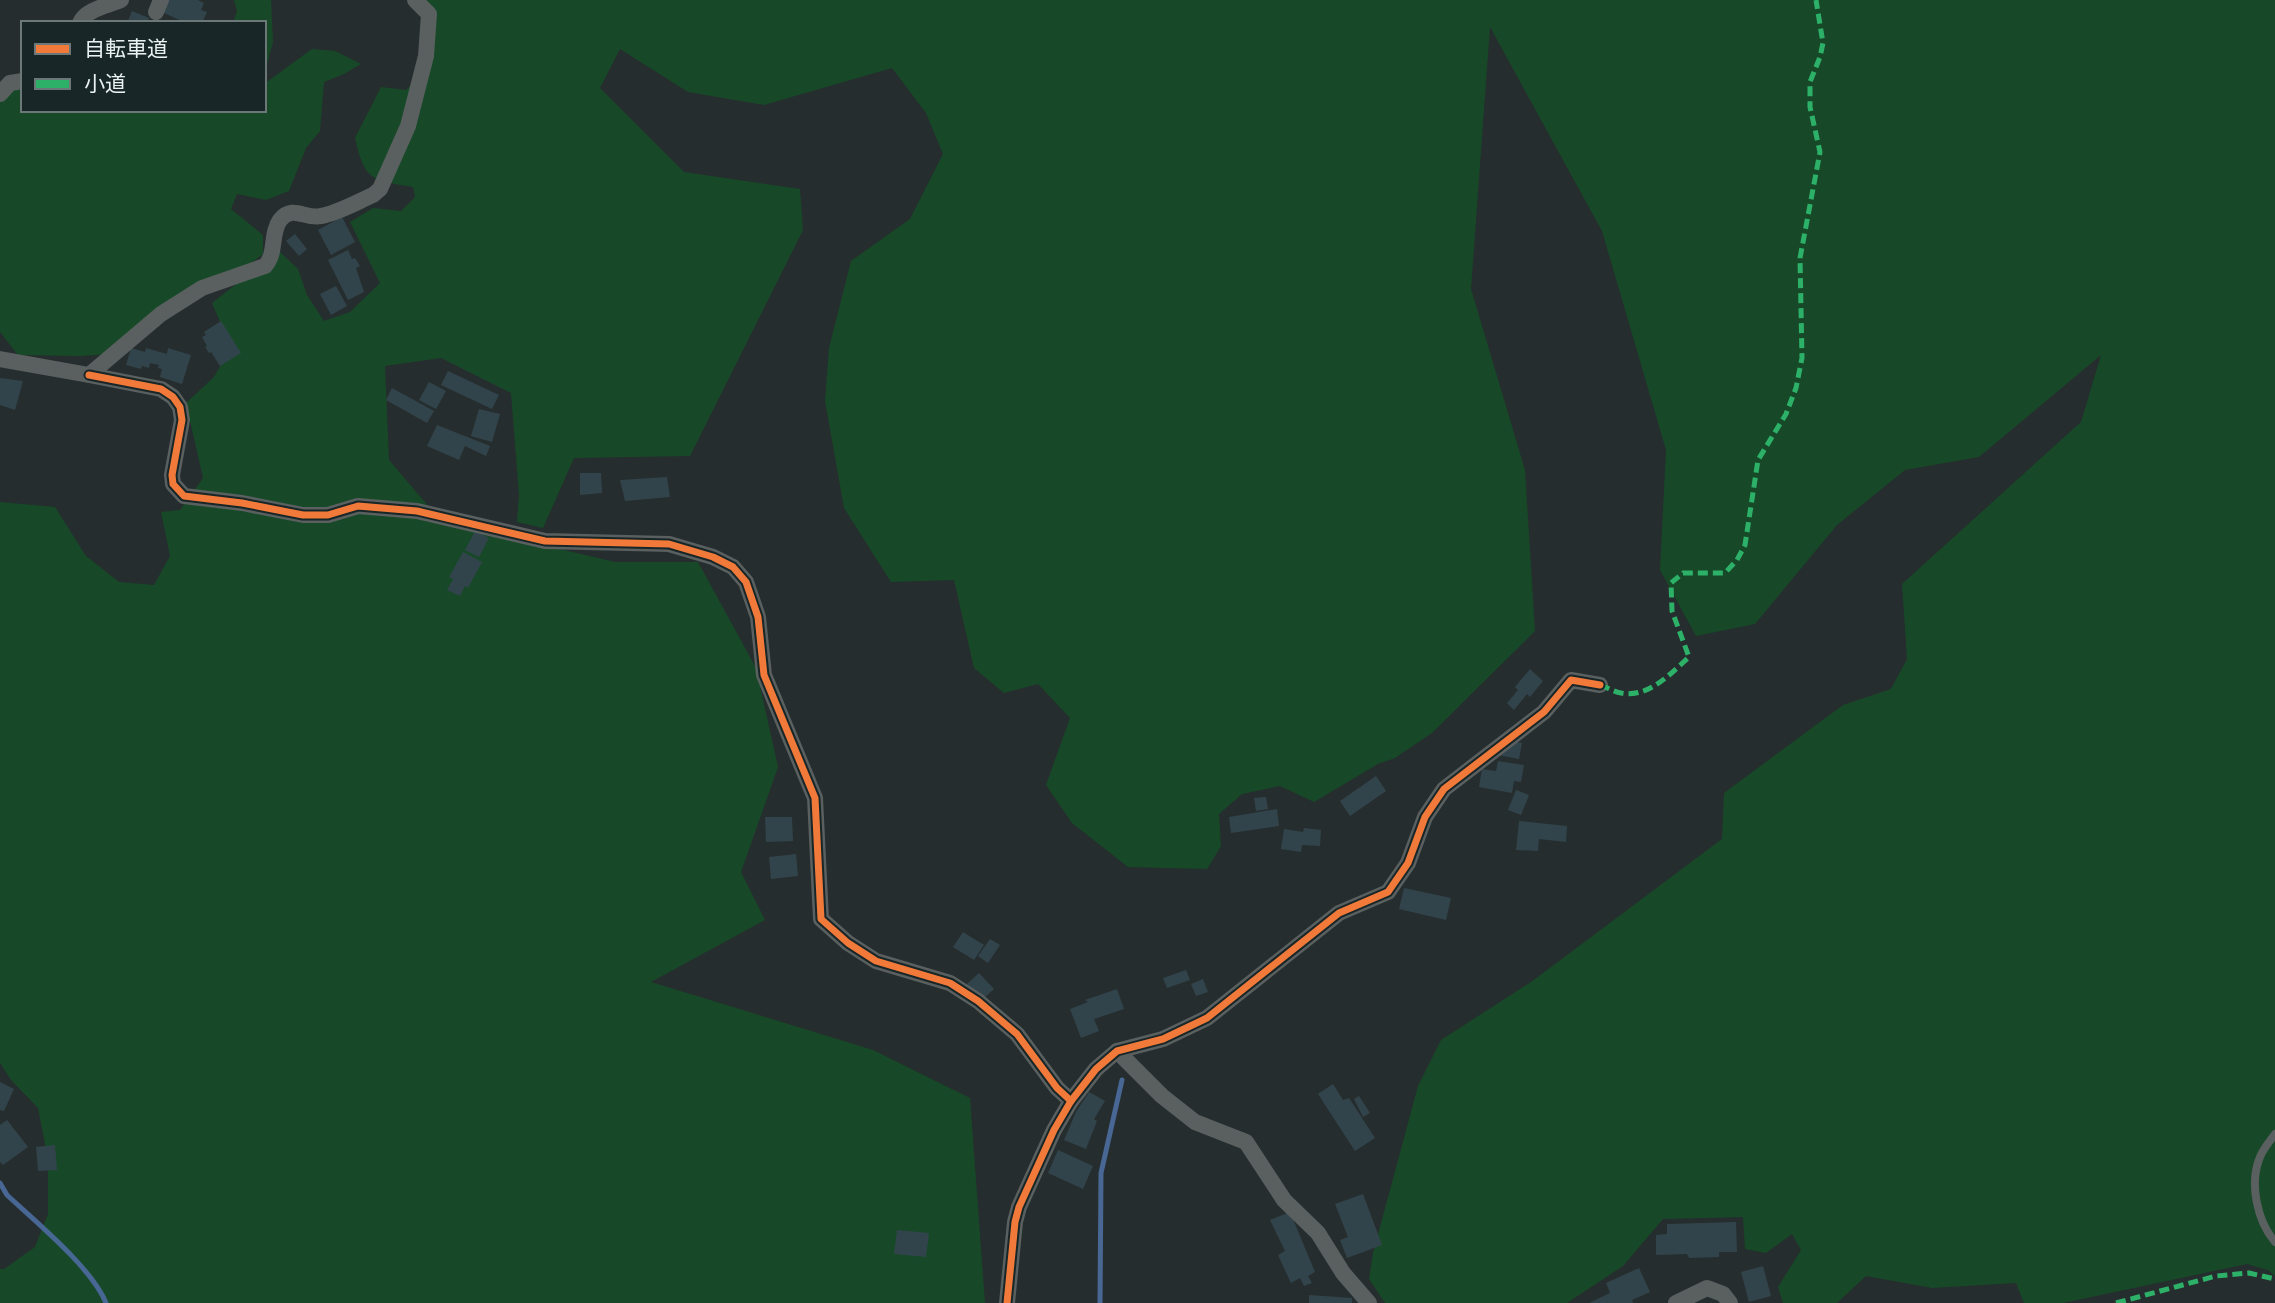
<svg xmlns="http://www.w3.org/2000/svg" width="2275" height="1303" font-family="'Alegreya Sans','Noto Sans JP',sans-serif">
<style>
.green{fill:#174928}
.lines{fill:none;stroke-linecap:round;stroke-linejoin:round}
.stream{stroke:#486794;stroke-width:5}
.building{fill:#32444b}
.service{stroke:#5a5f5f;stroke-width:8}
.minor{stroke:#5a5f5f;stroke-width:16}
.quiet{stroke:#2db169;stroke-width:5;stroke-dasharray:10 5;stroke-linecap:butt}
.cycleway-casing{stroke:#182627;stroke-width:11}
.cycleway{stroke:#f17a3a;stroke-width:7}
</style>
<rect width="100%" height="100%" fill="#262d2e"/>
<g class="green">
<polygon points="234,0 271,0 273,42 264,75 264,23 233,23 237,11"/>
<path d="M 415,0 L 2275,0 L 2275,1276 L 2268,1270 L 2247,1264 L 2063,1303 L 2024,1303 L 2016,1283 L 1932,1288 L 1866,1276 L 1837,1303 L 1783,1303 L 1778,1287 L 1801,1250 L 1792,1234 L 1766,1253 L 1745,1249 L 1743,1217 L 1663,1219 L 1623,1266 L 1567,1303 L 1385,1303 L 1369,1279 L 1373,1253 L 1418,1086 L 1441,1040 L 1531,982 L 1722,839 L 1724,793 L 1843,705 L 1891,689 L 1907,659 L 1902,584 L 2081,422 L 2101,355 L 1979,457 L 1905,470 L 1837,525 L 1755,624 L 1696,636 L 1660,570 L 1666,450 L 1602,231 L 1490,27 L 1471,289 L 1525,470 L 1535,631 L 1432,733 L 1395,758 L 1378,764 L 1314,802 L 1280,786 L 1242,794 L 1219,814 L 1221,846 L 1207,869 L 1128,867 L 1072,823 L 1046,785 L 1070,718 L 1038,684 L 1004,693 L 974,668 L 954,580 L 891,582 L 844,508 L 825,401 L 829,348 L 851,261 L 910,219 L 943,154 L 926,113 L 892,68 L 764,105 L 688,92 L 620,49 L 600,88 L 684,172 L 800,189 L 803,230 L 690,456 L 574,458 L 543,528 L 517,522 L 519,495 L 511,393 L 441,358 L 385,366 L 389,460 L 441,521 L 615,562 L 698,562 L 756,668 L 778,767 L 741,872 L 765,920 L 651,982 L 873,1050 L 970,1098 L 985,1303 L 0,1303 L 0,1269 L 4,1269 L 35,1247 L 48,1214 L 48,1159 L 38,1108 L 11,1080 L 0,1063 L 0,502 L 55,507 L 86,556 L 119,582 L 154,585 L 170,556 L 161,512 L 180,510 L 203,478 L 186,403 L 214,377 L 231,347 L 212,303 L 279,251 L 298,269 L 307,295 L 324,321 L 350,312 L 380,283 L 350,222 L 373,208 L 401,211 L 415,197 L 413,187 C 371,180 365,181 355,138 L 381,87 L 406,90 L 426,70 L 434,23 Z"/>
<polygon points="312,49 335,51 361,64 344,74 324,82 320,131 306,148 289,191 266,200 237,194 231,209 263,235 263,254 224,284 191,295 108,354 80,356 18,355 0,332 0,97 23,82 23,110 264,110 264,84"/>
</g>
<g class="lines">
<g class="stream">
<path d="M 0,1183 L 7,1195 C 36,1222 92,1268 106,1303"/>
<polyline points="1100,1303 1101,1173 1122,1080"/>
</g>
</g>
<g class="building">
<polygon points="167,0 198,0 204,3 201,10 207,12 202,23 186,23 162,12"/>
<polygon points="132,11 149,18 147,23 127,23"/>
<polygon points="342,217 355,242 331,255 318,230"/>
<polygon points="295,234 307,249 299,256 286,241"/>
<polygon points="348,250 352,259 355,258 360,266 356,268 364,292 348,300 328,260"/>
<polygon points="336,286 347,306 331,315 320,294"/>
<polygon points="221,321 241,353 220,366 211,352 209,353 205,347 207,346 202,337 206,335 204,332"/>
<polygon points="131,348 145,352 146,348 167,354 168,348 191,355 182,384 160,377 162,369 158,368 159,365 150,363 149,368 142,366 141,369 126,365"/>
<polygon points="448,371 499,395 492,409 441,385"/>
<polygon points="0,378 23,381 15,410 0,405"/>
<polygon points="429,382 446,391 436,409 419,400"/>
<polygon points="392,388 434,411 427,423 386,400"/>
<polygon points="479,409 500,414 492,442 471,436"/>
<polygon points="437,425 490,446 486,456 465,446 459,460 427,446"/>
<polygon points="580,473 601,473 602,493 580,495"/>
<polygon points="667,477 670,497 625,501 620,480"/>
<polygon points="475,531 489,538 479,557 465,550"/>
<polygon points="463,552 482,562 468,588 465,586 460,596 447,590 453,579 449,577"/>
<polygon points="1530,669 1543,681 1530,697 1527,694 1514,710 1507,703 1518,690 1515,687"/>
<polygon points="1501,739 1522,743 1519,759 1498,755"/>
<polygon points="1498,761 1524,765 1521,782 1514,781 1512,793 1479,787 1482,769 1496,771"/>
<polygon points="1376,776 1386,791 1350,816 1340,801"/>
<polygon points="1516,790 1529,795 1521,815 1508,810"/>
<polygon points="1266,797 1268,809 1256,811 1254,798"/>
<polygon points="1277,809 1279,826 1231,833 1229,817"/>
<polygon points="765,817 792,817 793,841 766,842"/>
<polygon points="1519,821 1567,826 1566,842 1539,839 1538,851 1516,850"/>
<polygon points="1304,828 1321,830 1320,846 1302,845 1301,852 1281,849 1284,829 1303,832"/>
<polygon points="796,854 798,876 771,879 769,857"/>
<polygon points="1404,888 1451,898 1446,920 1399,909"/>
<polygon points="963,932 984,945 974,960 953,947"/>
<polygon points="990,939 1000,945 988,963 978,956"/>
<polygon points="1186,970 1190,980 1167,988 1163,978"/>
<polygon points="979,973 994,989 982,1000 967,984"/>
<polygon points="1203,979 1208,992 1196,996 1191,984"/>
<polygon points="1117,989 1124,1009 1094,1019 1099,1031 1081,1038 1070,1009 1088,1002 1085,1000"/>
<polygon points="0,1082 14,1089 4,1111 0,1110"/>
<polygon points="1333,1084 1343,1100 1349,1098 1375,1138 1355,1151 1318,1094"/>
<polygon points="1089,1092 1105,1101 1094,1119 1097,1121 1086,1149 1064,1140 1076,1112"/>
<polygon points="1359,1096 1370,1113 1363,1117 1354,1099"/>
<polygon points="7,1120 28,1147 3,1165 0,1162 0,1125"/>
<polygon points="55,1145 57,1170 38,1171 36,1147"/>
<polygon points="1058,1150 1093,1166 1083,1189 1048,1173"/>
<polygon points="1363,1194 1382,1245 1347,1258 1340,1240 1348,1237 1335,1204"/>
<polygon points="1290,1212 1315,1272 1308,1276 1312,1283 1304,1286 1300,1278 1291,1283 1278,1255 1285,1251 1270,1220"/>
<polygon points="1736,1222 1737,1252 1719,1252 1719,1257 1689,1258 1687,1254 1656,1255 1656,1235 1667,1234 1667,1224"/>
<polygon points="897,1230 929,1233 926,1257 894,1254"/>
<polygon points="1763,1266 1771,1296 1749,1302 1741,1272"/>
<polygon points="1639,1268 1650,1292 1632,1300 1633,1303 1589,1303 1610,1293 1606,1283"/>
<polygon points="1309,1295 1352,1298 1352,1303 1309,1303"/>
</g>
<g class="lines">
<path class="service" d="M 2275,1134 C 2270,1141 2263,1149 2260,1157 C 2249,1183 2257,1221 2275,1242"/>
<g class="minor">
<polyline points="156,12 161,0"/>
<path d="M 80,23 C 86,9 108,6 121,0"/>
<polyline points="0,94 10,83 23,81"/>
<path d="M 0,359 L 89,375 L 161,314 L 202,288 L 265,266 C 277,253 270,234 280,220 C 293,204 306,220 321,216 C 338,213 357,202 373,195 L 380,189 L 408,126 L 426,56 L 429,14 L 415,0"/>
<polyline points="89,375 161,389 173,397 180,407 182,420 172,475 173,484 184,496 242,503 303,515 328,515 358,506 417,511 545,541 669,544 713,557 733,567 746,582 758,617 764,675 815,798 821,919 848,943 876,961 950,983 978,1001 1017,1034 1057,1088 1071,1101"/>
<polyline points="1117,1051 1162,1096 1195,1122 1246,1142 1284,1200 1318,1233 1343,1273 1369,1303"/>
<polyline points="1007,1303 1015,1222 1019,1207 1054,1130 1071,1101 1096,1069 1117,1051 1163,1039 1207,1018 1339,913 1388,892 1408,863 1425,817 1444,789 1544,712 1571,680 1600,685"/>
<polyline points="1676,1303 1707,1288 1723,1294 1730,1303"/>
</g>
<g class="quiet">
<path d="M 1600,685 C 1606,687 1614,692 1621,693 C 1649,698 1670,674 1689,657 L 1672,611 L 1671,583 L 1683,573 L 1725,573 L 1737,560 L 1745,545 L 1758,460 L 1786,414 L 1796,388 L 1802,358 L 1800,258 L 1820,152 L 1810,107 L 1810,82 L 1820,57 L 1823,43 L 1816,0"/>
<polyline points="2116,1303 2216,1276 2249,1273 2275,1279"/>
</g>
<g class="cycleway-casing">
<g id="cycleway">
<polyline points="89,375 161,389 173,397 180,407 182,420 172,475 173,484 184,496 242,503 303,515 328,515 358,506 417,511 545,541 669,544 713,557 733,567 746,582 758,617 764,675 815,798 821,919 848,943 876,961 950,983 978,1001 1017,1034 1057,1088 1071,1101"/>
<polyline points="1007,1303 1015,1222 1019,1207 1054,1130 1071,1101 1096,1069 1117,1051 1163,1039 1207,1018 1339,913 1388,892 1408,863 1425,817 1444,789 1544,712 1571,680 1600,685"/>
</g>
</g>
<use href="#cycleway" class="cycleway"/>
</g>
<rect x="21" y="21" width="245" height="91" fill="#182627" stroke="#6c7778" stroke-width="2"/>
<rect x="35" y="44" width="35" height="10" fill="#f17a3a" stroke="#6c7778" stroke-width="2"/>
<text x="84" y="56" font-size="21" fill="#e9f1f2">自転車道</text>
<rect x="35" y="79" width="35" height="10" fill="#2db169" stroke="#6c7778" stroke-width="2"/>
<text x="84" y="91" font-size="21" fill="#e9f1f2">小道</text>
</svg>
